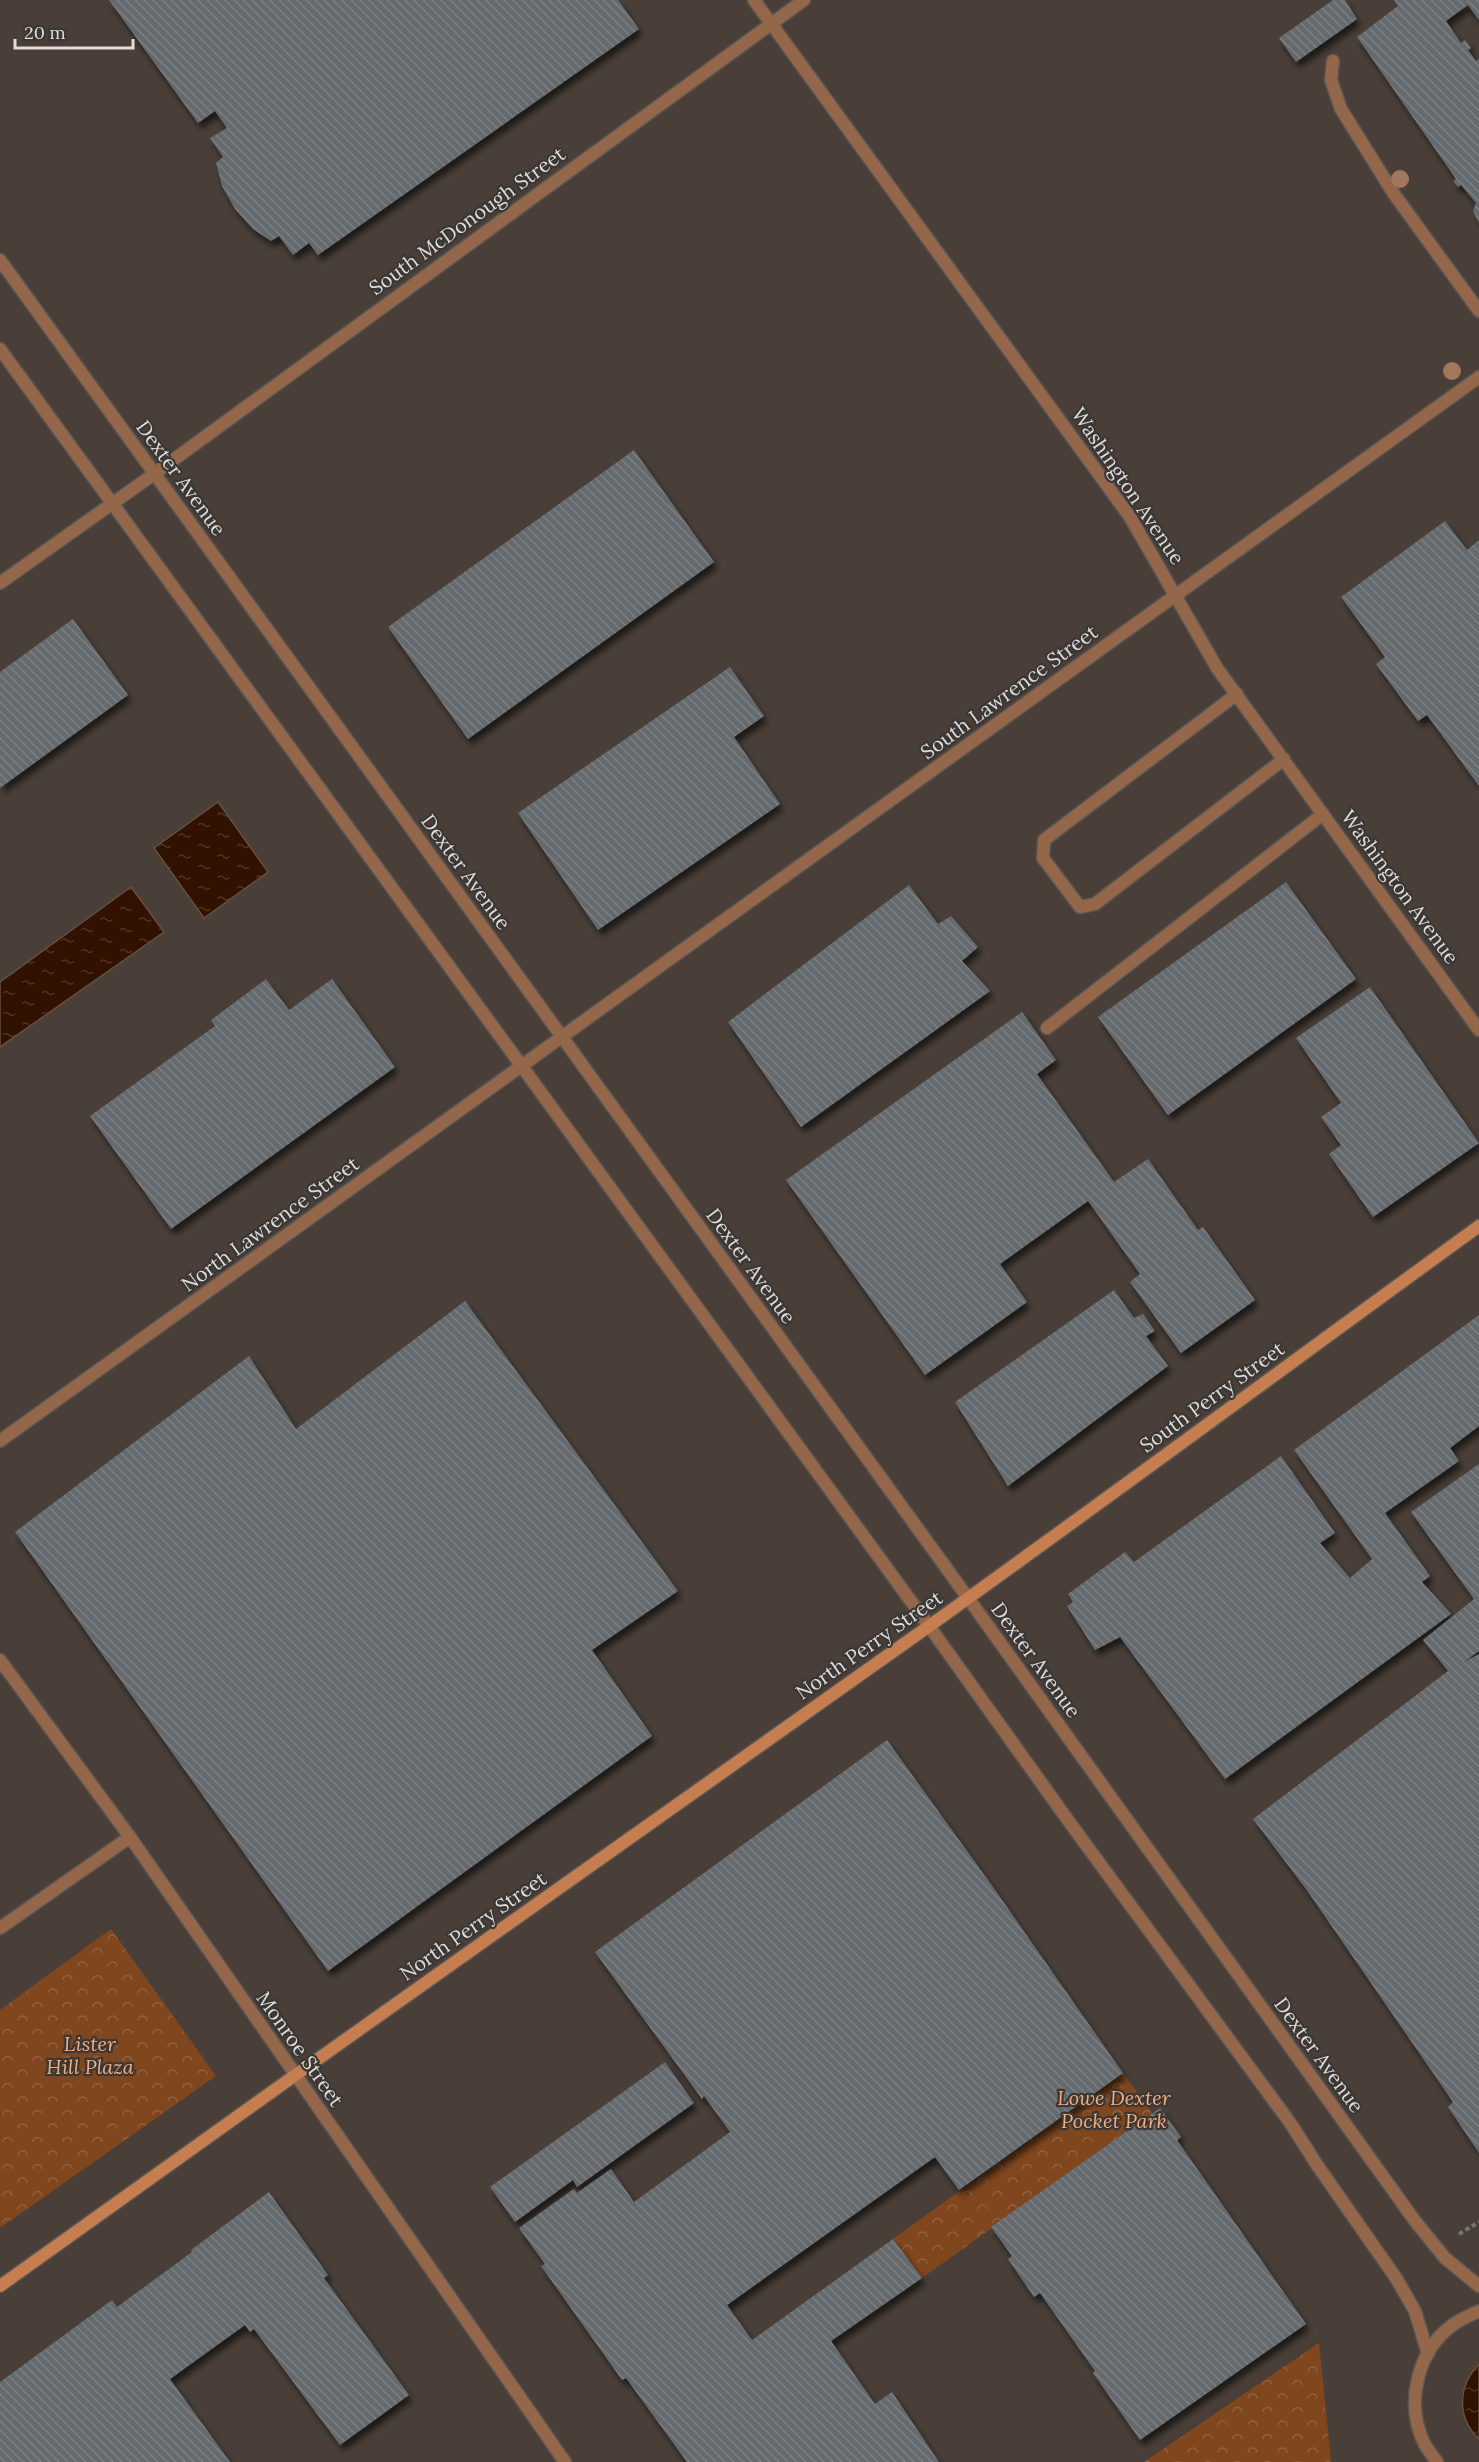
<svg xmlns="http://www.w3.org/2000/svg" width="1479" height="2462" font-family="Lora,serif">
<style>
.built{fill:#493f38}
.park{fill:url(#park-crowns)}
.water{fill:url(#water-ripples);stroke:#654f41;stroke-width:1.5}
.building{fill:url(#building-back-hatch);filter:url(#shadow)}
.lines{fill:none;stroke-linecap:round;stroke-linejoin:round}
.service-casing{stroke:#595552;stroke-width:15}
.minor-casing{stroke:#595552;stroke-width:15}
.tertiary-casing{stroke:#595552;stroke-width:15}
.secondary-casing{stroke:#595552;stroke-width:15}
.path{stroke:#75726f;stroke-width:4;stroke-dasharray:4.5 3;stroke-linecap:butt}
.service{stroke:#94664a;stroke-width:12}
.minor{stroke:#94664a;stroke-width:12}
.tertiary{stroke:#94664a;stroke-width:12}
.secondary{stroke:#c67e50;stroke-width:12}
.tree{fill:#a1775d}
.labels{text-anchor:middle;stroke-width:4.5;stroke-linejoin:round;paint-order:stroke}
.street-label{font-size:20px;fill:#dfdcda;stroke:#3b3734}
.park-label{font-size:20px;font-style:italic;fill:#f5ac7f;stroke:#3b3734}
</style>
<defs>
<pattern id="park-crowns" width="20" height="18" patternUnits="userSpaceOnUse" patternTransform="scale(1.5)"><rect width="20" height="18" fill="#80471f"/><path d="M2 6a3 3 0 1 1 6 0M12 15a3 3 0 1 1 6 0" fill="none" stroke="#92613f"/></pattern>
<pattern id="water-ripples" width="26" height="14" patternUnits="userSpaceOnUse" patternTransform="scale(1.5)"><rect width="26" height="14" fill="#311200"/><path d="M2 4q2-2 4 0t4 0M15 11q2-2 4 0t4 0" fill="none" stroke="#4e3425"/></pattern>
<pattern id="building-back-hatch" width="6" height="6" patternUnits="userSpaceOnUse" patternTransform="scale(1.5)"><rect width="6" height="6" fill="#656a6e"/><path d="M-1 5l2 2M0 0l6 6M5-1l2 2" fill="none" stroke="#7b7f82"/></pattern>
<filter id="shadow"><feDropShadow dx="3.5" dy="6" stdDeviation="3" flood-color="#0009"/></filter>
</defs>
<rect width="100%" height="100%" fill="#3b3734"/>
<rect class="built" x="0" y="0" width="1479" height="2462"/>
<g class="park">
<polygon points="111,1929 216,2076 0,2228 0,2010"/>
<polygon points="1123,2073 1152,2113 922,2278 893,2239"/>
<polygon points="1319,2343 1331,2462 1144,2462"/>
</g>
<g class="water">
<polygon points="218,802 268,872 204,918 154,848"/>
<polygon points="131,887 164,932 0,1047 0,982"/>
<path d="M 1479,2364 L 1479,2439 C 1456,2417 1458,2386 1479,2364 Z"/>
</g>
<g class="building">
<polygon points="109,0 618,0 639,29 318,255 309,243 293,255 279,236 271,241 253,229 235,209 222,186 216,163 223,157 210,138 227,128 215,111 198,123"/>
<polygon points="1333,0 1345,0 1357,19 1296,62 1279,38"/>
<polygon points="1394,0 1479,0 1479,20 1468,5 1446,21 1461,43 1465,40 1471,48 1468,50 1476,61 1479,59 1479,223 1473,211 1476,203 1461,185 1458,187 1453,181 1456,179 1357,37 1398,6"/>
<polygon points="634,450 714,562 468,739 388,627"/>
<polygon points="1445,521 1467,550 1479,540 1479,786 1427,715 1418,721 1376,664 1385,657 1341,597"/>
<polygon points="73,619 128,695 0,788 0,672"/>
<polygon points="730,667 764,716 734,737 780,804 598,930 518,813"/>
<polygon points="1286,882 1356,979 1168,1115 1098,1017"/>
<polygon points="909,885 938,924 951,916 978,947 962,961 990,991 801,1127 728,1022"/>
<polygon points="266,979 289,1010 332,979 395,1067 171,1229 90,1116 215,1026 211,1020"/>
<polygon points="1370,987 1479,1143 1373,1217 1329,1154 1341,1145 1321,1117 1341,1103 1296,1038"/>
<polygon points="1022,1012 1056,1060 1037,1074 1114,1182 1148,1159 1198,1230 1203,1227 1255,1300 1181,1353 1130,1282 1140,1274 1088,1201 1000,1264 1027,1302 925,1375 786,1180"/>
<polygon points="1114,1290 1134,1318 1143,1314 1155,1331 1146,1336 1168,1366 1008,1486 955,1402"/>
<polygon points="465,1301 678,1591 592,1650 652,1736 328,1971 15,1532 249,1356 296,1429"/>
<polygon points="1479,1315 1479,1426 1450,1448 1459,1461 1385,1513 1430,1576 1422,1582 1451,1614 1225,1779 1120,1637 1095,1650 1067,1606 1073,1602 1068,1594 1125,1552 1134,1562 1281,1456 1335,1533 1320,1543 1350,1578 1372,1559 1294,1450"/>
<polygon points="1479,1464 1479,1651 1464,1662 1479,1654 1479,2153 1448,2107 1453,2102 1306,1889 1253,1819 1448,1671 1423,1640 1474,1599 1411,1512"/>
<polygon points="887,1740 993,1887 1123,2073 959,2190 935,2157 727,2305 752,2340 893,2239 922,2278 831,2341 875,2404 892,2392 939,2462 687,2462 626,2378 622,2380 541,2266 545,2264 519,2228 574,2189 577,2193 611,2169 634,2202 730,2132 704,2096 702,2099 595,1952"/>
<polygon points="665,2062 694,2103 577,2187 573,2180 515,2222 490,2187"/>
<polygon points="1160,2108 1181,2137 1177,2140 1306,2324 1140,2440 1093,2373 1095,2371 1040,2293 1034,2297 1008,2259 1012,2256 991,2227"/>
<polygon points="269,2192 328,2275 324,2278 409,2395 340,2445 254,2329 250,2332 245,2325 170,2379 230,2462 0,2462 0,2382 112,2300 117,2307 192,2252 191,2250"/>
</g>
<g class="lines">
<g class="service-casing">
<g id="service">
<polyline points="1333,61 1331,80 1341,109 1394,194 1479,311"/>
<polyline points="1237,694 1044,840 1043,858 1080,907 1095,904 1284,759"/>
<polyline points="1047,1028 1323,814"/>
<polyline points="0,1928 130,1837"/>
</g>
</g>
<g class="minor-casing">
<g id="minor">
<polyline points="968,1598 1415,2221 1445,2258 1479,2286"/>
<polyline points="929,1626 1070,1823 1291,2124 1317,2165 1396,2278 1415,2311 1428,2354"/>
<path d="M 1437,2462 C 1433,2456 1427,2449 1424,2443 C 1405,2403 1417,2350 1454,2324 C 1461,2319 1471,2315 1479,2311"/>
</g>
</g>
<g class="tertiary-casing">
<g id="tertiary">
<polyline points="754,0 1130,517 1217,668 1479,1030"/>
<polyline points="0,260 968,1598"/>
<polyline points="0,349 929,1626"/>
<polyline points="0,583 154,474 804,0"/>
<polyline points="0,1441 1479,377"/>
<polyline points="0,1660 130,1837 565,2462"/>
</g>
</g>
<g class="secondary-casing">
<path id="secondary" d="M 0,2286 C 309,2063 622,1846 932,1624 C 1115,1493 1296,1359 1479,1226"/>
</g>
<polyline class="path" points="1459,2234 1479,2222"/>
<use href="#service" class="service"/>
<use href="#minor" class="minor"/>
<use href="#tertiary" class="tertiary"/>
<use href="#secondary" class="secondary"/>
</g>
<g class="tree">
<circle cx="1400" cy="179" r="9"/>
<circle cx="1452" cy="371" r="9"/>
</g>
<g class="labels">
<g class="street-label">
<text transform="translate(467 221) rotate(-36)" y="7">South McDonough Street</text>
<text transform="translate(181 478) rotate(54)" y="7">Dexter Avenue</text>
<text transform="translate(1128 486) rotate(56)" y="7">Washington Avenue</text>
<text transform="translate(1009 692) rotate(-36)" y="7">South Lawrence Street</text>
<text transform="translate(466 872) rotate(54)" y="7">Dexter Avenue</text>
<text transform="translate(1400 887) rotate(54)" y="7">Washington Avenue</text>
<text transform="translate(270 1224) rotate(-36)" y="7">North Lawrence Street</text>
<text transform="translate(751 1266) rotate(54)" y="7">Dexter Avenue</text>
<text transform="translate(1212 1397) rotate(-36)" y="7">South Perry Street</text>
<text transform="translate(869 1645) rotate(-35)" y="7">North Perry Street</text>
<text transform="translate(1036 1660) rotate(54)" y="7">Dexter Avenue</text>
<text transform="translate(473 1926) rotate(-35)" y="7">North Perry Street</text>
<text transform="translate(300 2049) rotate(55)" y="7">Monroe Street</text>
<text transform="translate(1319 2055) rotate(54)" y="7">Dexter Avenue</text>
</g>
<g class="park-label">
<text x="90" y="2051">Lister<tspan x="90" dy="23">Hill Plaza</tspan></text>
<text x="1114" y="2105">Lowe Dexter<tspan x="1114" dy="23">Pocket Park</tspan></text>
</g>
</g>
<path d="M15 39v9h118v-9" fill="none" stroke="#dfdcda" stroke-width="3"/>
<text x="24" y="39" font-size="18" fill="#dfdcda" stroke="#3b3734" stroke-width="4.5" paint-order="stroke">20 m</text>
</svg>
